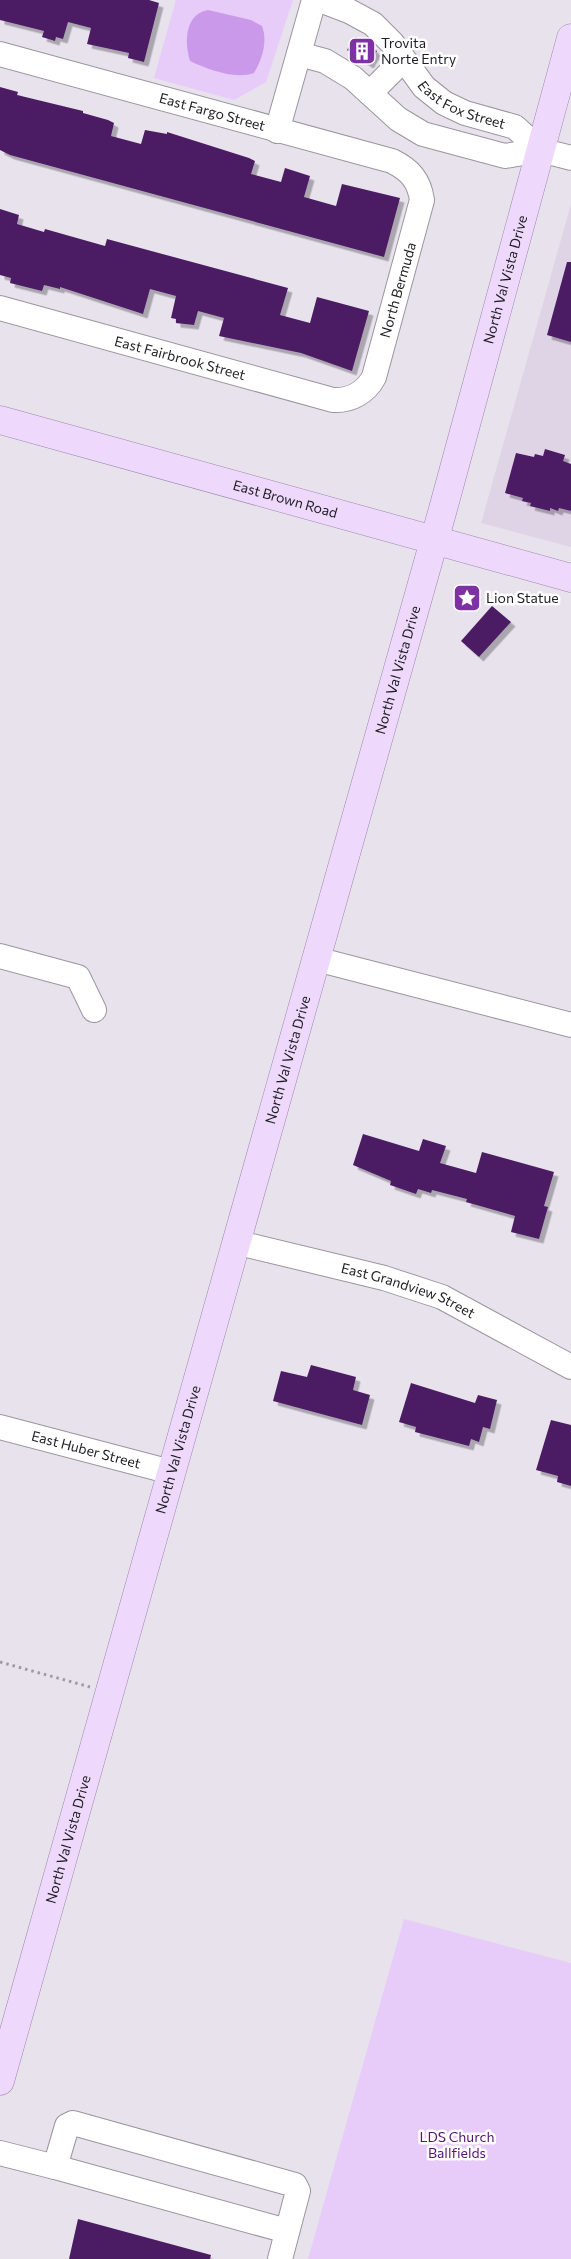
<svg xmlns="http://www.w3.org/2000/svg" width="571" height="2259" font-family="Commissioner,sans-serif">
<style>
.built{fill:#dfd4e6}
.green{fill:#e7cbf9}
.water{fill:#ca99e9}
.building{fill:#4b1c63;filter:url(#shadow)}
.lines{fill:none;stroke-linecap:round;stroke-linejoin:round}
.minor-casing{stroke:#9b959f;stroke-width:26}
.major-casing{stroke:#9e86ae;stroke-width:29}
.path{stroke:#9e9aa2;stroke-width:3;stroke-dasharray:2.5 4;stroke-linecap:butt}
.minor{stroke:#fff;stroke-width:24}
.major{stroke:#eed9fc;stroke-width:28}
.labels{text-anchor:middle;stroke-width:5;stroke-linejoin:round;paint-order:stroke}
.poi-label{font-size:14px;fill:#1f1d21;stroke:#fff;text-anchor:start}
.street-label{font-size:14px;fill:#1f1d21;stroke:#fff}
.park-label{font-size:14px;fill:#551473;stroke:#fff}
</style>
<defs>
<filter id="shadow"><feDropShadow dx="4.5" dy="4.5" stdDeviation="0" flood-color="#0004"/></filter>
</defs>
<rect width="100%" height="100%" fill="#e8e2ed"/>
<polygon class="built" points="571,204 571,547 481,523"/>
<g class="green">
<polygon points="176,0 293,0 266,82 234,100 154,78"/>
<polygon points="404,1919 571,1963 571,2259 308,2259"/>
</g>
<path class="water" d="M 208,10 L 251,20 L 262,26 C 268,42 262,59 254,73 C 235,80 207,69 190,61 C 184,42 185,14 208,10 Z"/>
<g class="building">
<polygon points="0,0 149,0 159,3 144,62 128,58 129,53 87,44 91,28 68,22 63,39 56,37 55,41 42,37 44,31 0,20"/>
<polygon points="356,37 377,51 369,64 347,50"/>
<polygon points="0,87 18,92 17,95 83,111 83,113 108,120 114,123 111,136 141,144 145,130 167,134 167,132 249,158 255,161 251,174 281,182 285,168 310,176 304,197 336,206 342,184 400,198 384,257 10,155 0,150"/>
<polygon points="0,209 19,215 17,224 44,232 45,229 105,246 107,239 288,288 280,315 310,323 317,297 369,311 352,371 301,353 219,336 224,318 198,311 194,325 176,323 176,319 171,318 176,296 150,289 143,314 60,287 60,289 44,285 42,291 10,283 11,278 0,275"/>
<polygon points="567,262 571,262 571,342 547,335"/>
<polygon points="545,449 565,455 563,461 571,464 571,511 559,508 558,511 550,508 550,511 530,506 531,503 522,501 523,498 505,493 516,453 534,457 535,454 543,456"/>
<polygon points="492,606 511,622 479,657 461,641"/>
<polygon points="363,1134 419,1151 423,1139 446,1146 440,1163 476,1173 482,1152 554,1172 544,1206 548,1207 539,1239 511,1232 515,1216 466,1202 467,1199 432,1190 431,1193 418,1189 416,1194 390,1185 391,1181 353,1165"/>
<polygon points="311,1365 356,1377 353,1390 370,1395 362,1425 273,1401 281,1371 307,1377"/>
<polygon points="411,1383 475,1403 478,1395 497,1400 490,1429 483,1427 479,1442 471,1439 469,1446 415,1432 416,1427 399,1422"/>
<polygon points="551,1420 571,1425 571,1486 557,1482 558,1476 536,1470"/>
<polygon points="78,2219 211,2255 210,2259 69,2259"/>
</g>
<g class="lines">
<g class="minor-casing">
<g id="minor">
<path id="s1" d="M 320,0 L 349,11 L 373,24 L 392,43 L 424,87 L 444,103 L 465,113 L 515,127 L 540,150"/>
<path id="s2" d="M 0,54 L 392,161 C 410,170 419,180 422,200 L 374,377 C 366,392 351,401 333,400 L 0,308"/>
<polyline points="299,54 325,61 353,78 398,119 423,134 505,156 540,150 571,158"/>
<polyline points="370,93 403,60"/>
<polyline points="277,131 314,0"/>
<polyline points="0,956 78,977 94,1010"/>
<polyline points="316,959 571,1025"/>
<path id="s3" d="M 235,1242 L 384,1278 L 442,1297 L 571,1367"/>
<path id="s4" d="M 0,1427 L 171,1472"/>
<polyline points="0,2153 55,2167 67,2126 73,2123 295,2185 298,2191 280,2259"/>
<polyline points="55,2167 287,2231"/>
</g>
</g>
<g class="major-casing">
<g id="major">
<path id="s5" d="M 0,420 L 571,578"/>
<path id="s6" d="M 0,2081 L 443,509 L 571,38"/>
</g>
</g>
<polyline class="path" points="0,1662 90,1687"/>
<use href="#minor" class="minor"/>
<use href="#major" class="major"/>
</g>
<defs>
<g id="building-square" transform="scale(1.4375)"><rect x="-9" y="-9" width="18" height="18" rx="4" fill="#7d31a3" stroke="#fff"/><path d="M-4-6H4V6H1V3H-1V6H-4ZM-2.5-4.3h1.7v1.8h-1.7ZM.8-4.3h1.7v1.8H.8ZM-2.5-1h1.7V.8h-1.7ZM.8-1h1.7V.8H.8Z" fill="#fff"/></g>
<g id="sight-square" transform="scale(1.4375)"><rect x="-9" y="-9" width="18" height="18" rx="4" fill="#7d31a3" stroke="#fff"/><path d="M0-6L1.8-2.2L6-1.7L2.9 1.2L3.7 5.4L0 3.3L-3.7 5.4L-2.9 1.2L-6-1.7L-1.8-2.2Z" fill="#fff"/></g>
</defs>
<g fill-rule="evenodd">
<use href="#building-square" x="362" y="51"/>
<use href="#sight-square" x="467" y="598"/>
</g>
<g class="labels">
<g class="poi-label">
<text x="381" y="48">Trovita<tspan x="381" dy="16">Norte Entry</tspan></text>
<text x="486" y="603">Lion Statue</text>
</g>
<g class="street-label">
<text dy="5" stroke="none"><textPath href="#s1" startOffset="182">East Fox Street</textPath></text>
<text dy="5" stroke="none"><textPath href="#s2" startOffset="220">East Fargo Street</textPath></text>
<text dy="5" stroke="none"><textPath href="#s6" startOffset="1871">North Val Vista Drive</textPath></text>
<text transform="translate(398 290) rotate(-74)" y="5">North Bermuda</text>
<text transform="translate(180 358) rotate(15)" y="5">East Fairbrook Street</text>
<text dy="5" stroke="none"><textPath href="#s5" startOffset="296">East Brown Road</textPath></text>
<text dy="5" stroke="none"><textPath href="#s6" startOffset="1466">North Val Vista Drive</textPath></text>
<text dy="5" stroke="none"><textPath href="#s6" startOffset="1061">North Val Vista Drive</textPath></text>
<text dy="5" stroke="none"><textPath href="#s3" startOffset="180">East Grandview Street</textPath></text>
<text dy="5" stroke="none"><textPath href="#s4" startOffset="89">East Huber Street</textPath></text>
<text dy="5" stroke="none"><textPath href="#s6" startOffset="656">North Val Vista Drive</textPath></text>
<text dy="5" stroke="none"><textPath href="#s6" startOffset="251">North Val Vista Drive</textPath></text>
</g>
<g class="park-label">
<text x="457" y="2142">LDS Church<tspan x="457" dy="16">Ballfields</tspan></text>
</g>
</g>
</svg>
